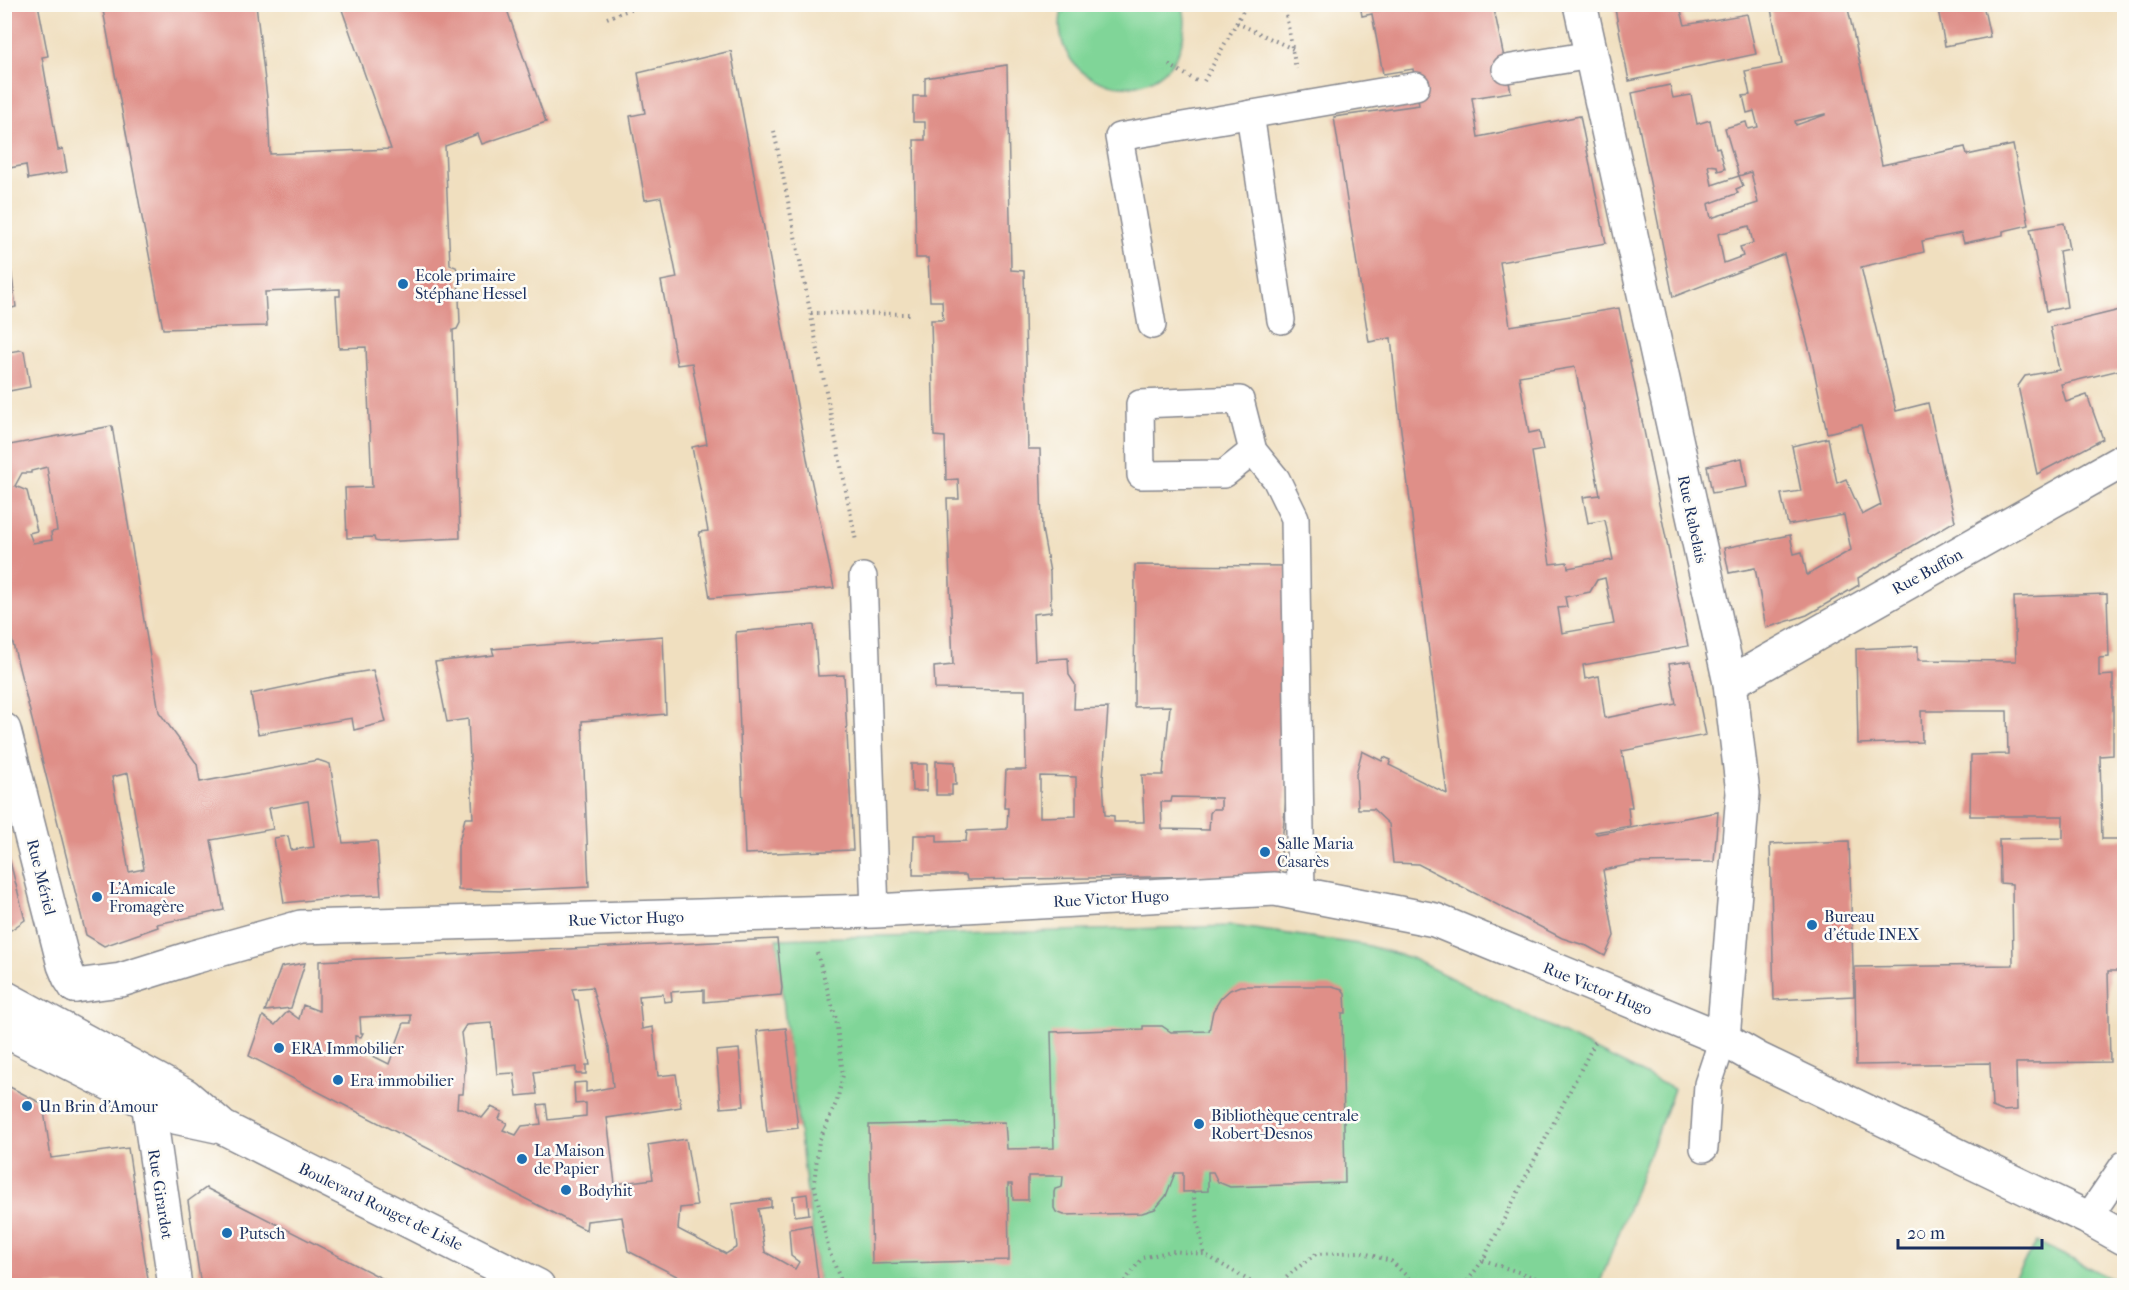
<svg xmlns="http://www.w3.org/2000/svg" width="2129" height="1290" font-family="'IM FELL French Canon',serif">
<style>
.green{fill:#80d598;stroke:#4e827b;stroke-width:1.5}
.building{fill:#df8f88;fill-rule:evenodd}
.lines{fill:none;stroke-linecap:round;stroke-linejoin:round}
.lane-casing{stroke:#86878e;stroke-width:30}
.street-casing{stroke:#86878e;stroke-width:36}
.path{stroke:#86878e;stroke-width:4;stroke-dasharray:1.5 4.5;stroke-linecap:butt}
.lane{stroke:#fff;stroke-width:27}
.street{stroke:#fff;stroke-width:33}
.poi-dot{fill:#1f6fb2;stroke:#fdfcf7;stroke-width:2}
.labels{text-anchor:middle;stroke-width:5;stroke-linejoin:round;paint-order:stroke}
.poi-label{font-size:16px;fill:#1b2f5e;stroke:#fdfcf7;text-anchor:start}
.street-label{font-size:16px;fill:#1b2f5e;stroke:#fdfcf7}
</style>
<rect width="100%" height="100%" fill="#fdfcf7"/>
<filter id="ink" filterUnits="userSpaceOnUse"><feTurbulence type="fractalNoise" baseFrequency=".0167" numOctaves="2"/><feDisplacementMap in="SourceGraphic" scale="12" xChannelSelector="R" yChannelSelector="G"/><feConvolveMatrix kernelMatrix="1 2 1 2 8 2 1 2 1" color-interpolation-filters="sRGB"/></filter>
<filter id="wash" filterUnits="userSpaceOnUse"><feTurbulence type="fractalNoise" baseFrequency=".008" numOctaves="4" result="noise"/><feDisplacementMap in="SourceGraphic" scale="24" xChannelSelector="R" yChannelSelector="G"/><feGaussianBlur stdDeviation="1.35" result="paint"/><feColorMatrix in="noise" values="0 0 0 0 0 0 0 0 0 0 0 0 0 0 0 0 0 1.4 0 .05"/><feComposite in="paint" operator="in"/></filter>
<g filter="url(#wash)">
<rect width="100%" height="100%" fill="#f0dfbf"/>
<g class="green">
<path d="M 1063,5 L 1182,5 C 1187,18 1185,32 1181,45 C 1156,118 1041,87 1063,5 Z"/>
<polygon points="1233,926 1365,945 1411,958 1674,1089 1599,1285 819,1285 786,1028 777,939"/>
<polygon points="2037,1242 2124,1285 2009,1285"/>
</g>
<g id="blocks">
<g class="building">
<polygon points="4,4 38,4 48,56 42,57 58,150 63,149 67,172 28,179 26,165 4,169"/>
<polygon points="340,4 505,4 546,122 482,144 478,134 445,146 450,265 456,267 458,272 460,323 457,329 453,330 460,538 379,542 375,541 374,537 347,538 345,488 372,487 366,347 339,348 336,296 340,296 340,289 265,292 267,326 163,329 102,5 256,5 268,106 270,154 391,149"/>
<path d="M 1360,4 L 1493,4 L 1511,92 L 1472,98 L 1478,137 L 1580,116 L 1606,243 L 1500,262 L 1510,326 L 1619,308 L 1688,646 L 1583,665 L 1585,679 L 1599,676 L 1605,718 L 1676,704 L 1669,664 L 1691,661 L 1706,735 L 1622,751 L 1632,807 L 1628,807 L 1630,826 L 1595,832 L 1597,834 L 1718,812 L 1714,862 L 1637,863 L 1603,870 L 1614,936 L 1605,956 L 1587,946 L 1562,938 L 1418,864 L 1393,863 L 1389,824 L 1373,809 L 1358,809 L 1356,774 L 1362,751 L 1382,761 L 1384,757 L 1391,760 L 1389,765 L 1447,794 L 1399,414 L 1391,338 L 1369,342 L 1334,117 L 1419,105 L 1413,69 L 1383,74 L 1372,14 L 1362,16 ZM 1575,367 L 1600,495 L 1583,497 L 1588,523 L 1605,520 L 1613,560 L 1568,568 L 1567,562 L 1550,564 L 1532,452 L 1543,450 L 1539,431 L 1529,433 L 1519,376 ZM 1605,578 L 1614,624 L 1562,633 L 1558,608 L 1567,607 L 1565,597 L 1590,592 L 1597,580 Z"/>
<polygon points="1614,4 1679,4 1685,25 1747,14 1756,54 1629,81"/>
<path d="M 1770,4 L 1847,4 L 1882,165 L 1965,147 L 1967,155 L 2013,145 L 2029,225 L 2003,231 L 2003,235 L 1964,243 L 1961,233 L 1922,241 L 1924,252 L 1861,267 L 1896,411 L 1928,403 L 1955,521 L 1858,578 L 1859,585 L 1807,615 L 1766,628 L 1755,568 L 1729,573 L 1724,548 L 1790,535 L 1794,554 L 1802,552 L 1807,575 L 1851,550 L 1844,515 L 1788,525 L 1781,494 L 1801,491 L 1792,446 L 1828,438 L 1837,483 L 1846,479 L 1862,515 L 1881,505 L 1861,425 L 1827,433 L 1811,356 L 1784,254 L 1673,297 L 1632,93 L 1670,85 L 1673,98 L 1691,95 L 1697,124 L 1710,120 L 1716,148 L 1719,147 L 1725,169 L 1718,171 L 1717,166 L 1708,165 L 1712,185 L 1739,176 L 1743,186 L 1736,189 L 1738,193 L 1708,204 L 1711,218 L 1758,203 L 1751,172 L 1739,176 L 1725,128 L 1746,122 L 1748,129 L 1758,127 L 1754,111 L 1747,113 L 1743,96 L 1750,95 L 1745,71 L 1782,64 ZM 1825,114 L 1825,115 L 1796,125 L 1795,121 ZM 1749,226 L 1753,243 L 1740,247 L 1743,256 L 1724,263 L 1718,234 Z"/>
<polygon points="1937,4 1983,4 1990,37 1945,46"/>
<polygon points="731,51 809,469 834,588 710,598 699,532 708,531 692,447 707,444 692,363 677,365 661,281 677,278 661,197 645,200 630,116 645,113 638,73"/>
<path d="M 1007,65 L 1011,270 L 1024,271 L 1028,449 L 1040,449 L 1042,529 L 1050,572 L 1051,612 L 1033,614 L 1035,660 L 1068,658 L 1069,675 L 1075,684 L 1074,709 L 1108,708 L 1103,778 L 1105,815 L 1114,816 L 1114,822 L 1144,822 L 1142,775 L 1163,775 L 1170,706 L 1134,707 L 1135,565 L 1287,566 L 1286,799 L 1279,875 L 967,880 L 966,875 L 913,875 L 914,835 L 937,835 L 937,842 L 966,841 L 967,831 L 1007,829 L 1008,808 L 1004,808 L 1006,770 L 1026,770 L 1025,690 L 935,689 L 934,667 L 953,665 L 947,499 L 959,499 L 958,479 L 946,480 L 945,437 L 934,436 L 931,320 L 943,320 L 942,301 L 930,301 L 928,258 L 916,258 L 914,140 L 925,140 L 925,122 L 913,122 L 913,96 L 925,96 L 925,78 ZM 1040,776 L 1076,777 L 1076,816 L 1040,817 ZM 1172,797 L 1221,798 L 1221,809 L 1213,809 L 1210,813 L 1209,830 L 1162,829 L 1161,802 L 1171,802 Z"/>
<polygon points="2064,223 2069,249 2059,251 2067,307 2046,311 2030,229"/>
<polygon points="11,269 16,307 4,310 4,270"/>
<polygon points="2124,309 2124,369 2061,384 2066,402 2087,395 2103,439 2037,474 2018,386 2025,376 2059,370 2050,327"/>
<polygon points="21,350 24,351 30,387 4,392 4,353"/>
<path d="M 112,426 L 159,712 L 197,764 L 200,782 L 318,760 L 330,764 L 343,843 L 377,841 L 381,895 L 350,896 L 284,903 L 274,838 L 288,836 L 291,850 L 314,847 L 308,801 L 269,808 L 273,829 L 211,840 L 224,910 L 157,924 L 158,927 L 104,946 L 86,935 L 4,608 L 4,446 ZM 47,467 L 57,531 L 51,532 L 52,540 L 33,543 L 29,533 L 37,531 L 27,491 L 15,486 L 22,473 L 31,473 L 31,471 ZM 128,773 L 144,869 L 129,872 L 112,777 Z"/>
<polygon points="1742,458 1747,487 1712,493 1707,466"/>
<polygon points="2107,594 2109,657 2099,658 2099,676 2113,675 2113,755 2100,756 2102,839 2124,839 2124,971 2108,971 2110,1062 2016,1063 2017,1110 2002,1111 1992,1107 1990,1063 1856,1065 1855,967 2013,965 2012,884 2000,883 1999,839 2063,838 2063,816 1970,816 1971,755 2008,754 2007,711 1921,711 1922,742 1858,744 1856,649 1918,646 1918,660 2016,661 2014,597"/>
<polygon points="814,625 818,676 844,675 853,850 745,854 736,632"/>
<polygon points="663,636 666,714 582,721 589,887 507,891 458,890 458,846 465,818 473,818 468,719 447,722 435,662 494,655 492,649"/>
<polygon points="373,670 386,722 354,730 352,718 258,734 251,694 342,675"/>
<polygon points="936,761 955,762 956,785 952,785 952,795 936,795"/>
<polygon points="911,764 927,764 927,791 912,791"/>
<polygon points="4,838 25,920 8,932 4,931"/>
<polygon points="1849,841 1854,996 1774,1000 1770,844"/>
<path d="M 777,939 L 782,988 L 781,995 L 704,1002 L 704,990 L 671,992 L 672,1001 L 664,1002 L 663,994 L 639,996 L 642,1029 L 653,1027 L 658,1076 L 676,1074 L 681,1107 L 607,1118 L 615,1184 L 653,1179 L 648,1145 L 686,1139 L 697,1206 L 680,1208 L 678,1229 L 726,1254 L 737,1247 L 732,1204 L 771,1199 L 771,1207 L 758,1209 L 765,1252 L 795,1269 L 799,1262 L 791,1256 L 789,1229 L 811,1225 L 819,1286 L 696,1286 L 628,1251 L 622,1217 L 587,1221 L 586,1230 L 249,1056 L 263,1016 L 275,1025 L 288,1011 L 299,1019 L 303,1005 L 319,1011 L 319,961 ZM 592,987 L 609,1048 L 613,1087 L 586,1092 L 586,1082 L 574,1083 L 575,1104 L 586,1103 L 586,1116 L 548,1120 L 546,1104 L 538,1105 L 541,1124 L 522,1126 L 516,1135 L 503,1130 L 507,1123 L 499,1119 L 502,1112 L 491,1107 L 482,1118 L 462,1108 L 457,1108 L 458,1094 L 463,1094 L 465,1066 L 461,1033 L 466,1025 L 492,1023 L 497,1074 L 514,1073 L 517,1096 L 537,1094 L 534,1072 L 576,1067 L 576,1074 L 586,1074 L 586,1065 L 590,1065 L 578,1000 L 575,1000 L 572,989 ZM 411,1015 L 411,1023 L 404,1023 L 389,1064 L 355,1047 L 355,1036 L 361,1037 L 363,1033 L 361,1033 L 360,1017 Z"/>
<polygon points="305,963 291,1008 265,1011 281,967"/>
<polygon points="1240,986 1332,986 1342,989 1345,993 1346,1013 1342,1013 1345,1183 1230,1187 1218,1182 1213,1172 1208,1172 1208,1191 1183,1192 1183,1173 1175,1173 1166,1196 1155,1209 1142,1213 1064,1215 1056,1212 1054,1208 1054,1192 1055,1189 1062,1187 1063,1176 1028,1176 1028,1200 1013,1200 1012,1184 1008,1184 1009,1260 872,1264 869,1125 1005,1122 1007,1149 1054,1148 1051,1032 1143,1029 1143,1026 1162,1026 1171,1032 1209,1031 1213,1011 1221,998 1230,990"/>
<polygon points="786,1028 798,1128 767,1132 757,1031"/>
<polygon points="739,1049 744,1106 721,1108 716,1051"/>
<polygon points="4,1084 43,1104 51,1158 128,1148 149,1286 4,1286"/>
<polygon points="206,1188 247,1209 397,1286 201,1286 188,1201"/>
<polygon points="807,1194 809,1214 795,1216 793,1196"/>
</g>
</g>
</g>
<g filter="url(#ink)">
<use href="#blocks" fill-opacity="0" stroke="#86878e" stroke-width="1.5"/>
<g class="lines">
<g class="lane-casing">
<g id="lane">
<polyline points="1506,69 1591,55"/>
<polyline points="1250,114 1281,320"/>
<polyline points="1152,325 1119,137 1416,86"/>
<polyline points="1253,451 1224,474 1141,475 1140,404 1240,400 1253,451 1276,479 1295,518 1301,894"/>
<polyline points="863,577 875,911"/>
<polyline points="1704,1148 1708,1084 1723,1039"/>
<polyline points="2088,1218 2124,1165"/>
</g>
</g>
<g class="street-casing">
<g id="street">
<polyline points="1580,4 1730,683 1743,793 1723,1039"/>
<polyline points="1730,683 2124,460"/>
<polyline points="4,730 64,965 69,977 75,986"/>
<polyline points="75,986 121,980 194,957 301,927 875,911 1275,889 1435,920 1723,1039 1758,1059 2088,1218 2124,1238"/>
<polyline points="4,997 185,1095 219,1124"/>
<polyline points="4,1030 175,1117 222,1127 538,1286"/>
<polyline points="148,1102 175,1286"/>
</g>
</g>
<g class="path">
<polyline points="1051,4 1061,11"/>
<polyline points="1284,4 1296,69"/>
<polyline points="607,18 644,4"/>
<polyline points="1237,23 1293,49"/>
<polyline points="1169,65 1200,83"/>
<polyline points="1204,81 1247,4"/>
<polyline points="774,131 856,541"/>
<polyline points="811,313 909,314"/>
<polyline points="817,953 836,1019 843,1075 837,1101 819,1141 814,1183 829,1251 843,1286"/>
<polyline points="1193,1192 1204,1254"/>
<polyline points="1483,1260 1559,1286"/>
<polyline points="1121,1286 1142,1258 1172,1251 1204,1254 1258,1286"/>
<polyline points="1278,1286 1293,1271 1316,1254 1360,1252 1391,1261 1417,1286"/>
<polyline points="1464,1286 1483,1260 1595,1042"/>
</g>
<use href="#lane" class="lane"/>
<use href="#street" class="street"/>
</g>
</g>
<g class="poi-dot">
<circle cx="403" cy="284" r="6"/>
<circle cx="1265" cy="852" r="6"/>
<circle cx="97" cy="897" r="6"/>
<circle cx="1812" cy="925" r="6"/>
<circle cx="279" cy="1048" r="6"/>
<circle cx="338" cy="1080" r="6"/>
<circle cx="27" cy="1106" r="6"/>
<circle cx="1199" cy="1124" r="6"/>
<circle cx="522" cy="1159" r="6"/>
<circle cx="566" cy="1190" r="6"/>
<circle cx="227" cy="1233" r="6"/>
</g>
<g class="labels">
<g class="poi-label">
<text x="415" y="281">Ecole primaire<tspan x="415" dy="18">Stéphane Hessel</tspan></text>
<text x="1277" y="849">Salle Maria<tspan x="1277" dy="18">Casarès</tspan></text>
<text x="109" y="894">L'Amicale<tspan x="109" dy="18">Fromagère</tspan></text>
<text x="1824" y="922">Bureau<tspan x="1824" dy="18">d'étude INEX</tspan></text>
<text x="291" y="1054">ERA Immobilier</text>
<text x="350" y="1086">Era immobilier</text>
<text x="39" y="1112">Un Brin d'Amour</text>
<text x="1211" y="1121">Bibliothèque centrale<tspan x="1211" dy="18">Robert-Desnos</tspan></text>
<text x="534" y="1156">La Maison<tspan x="534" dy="18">de Papier</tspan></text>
<text x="578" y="1196">Bodyhit</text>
<text x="239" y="1239">Putsch</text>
</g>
<g class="street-label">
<text transform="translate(1693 519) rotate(78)" y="6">Rue Rabelais</text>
<text transform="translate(1927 571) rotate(-29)" y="6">Rue Buffon</text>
<text transform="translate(42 877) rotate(76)" y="6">Rue Mériel</text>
<text transform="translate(1111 898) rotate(-3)" y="6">Rue Victor Hugo</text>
<text transform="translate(626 918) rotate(-2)" y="6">Rue Victor Hugo</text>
<text transform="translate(1598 988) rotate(22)" y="6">Rue Victor Hugo</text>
<text transform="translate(161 1194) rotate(81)" y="6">Rue Girardot</text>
<text transform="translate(381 1206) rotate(26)" y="6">Boulevard Rouget de Lisle</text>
</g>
</g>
<rect width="2129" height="1290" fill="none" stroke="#fdfcf7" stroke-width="24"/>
<path d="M1898 1239v9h144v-9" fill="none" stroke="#1b2f5e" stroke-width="3"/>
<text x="1907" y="1239" font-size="18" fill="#1b2f5e" stroke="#fdfcf7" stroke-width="4.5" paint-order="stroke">20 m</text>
</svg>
